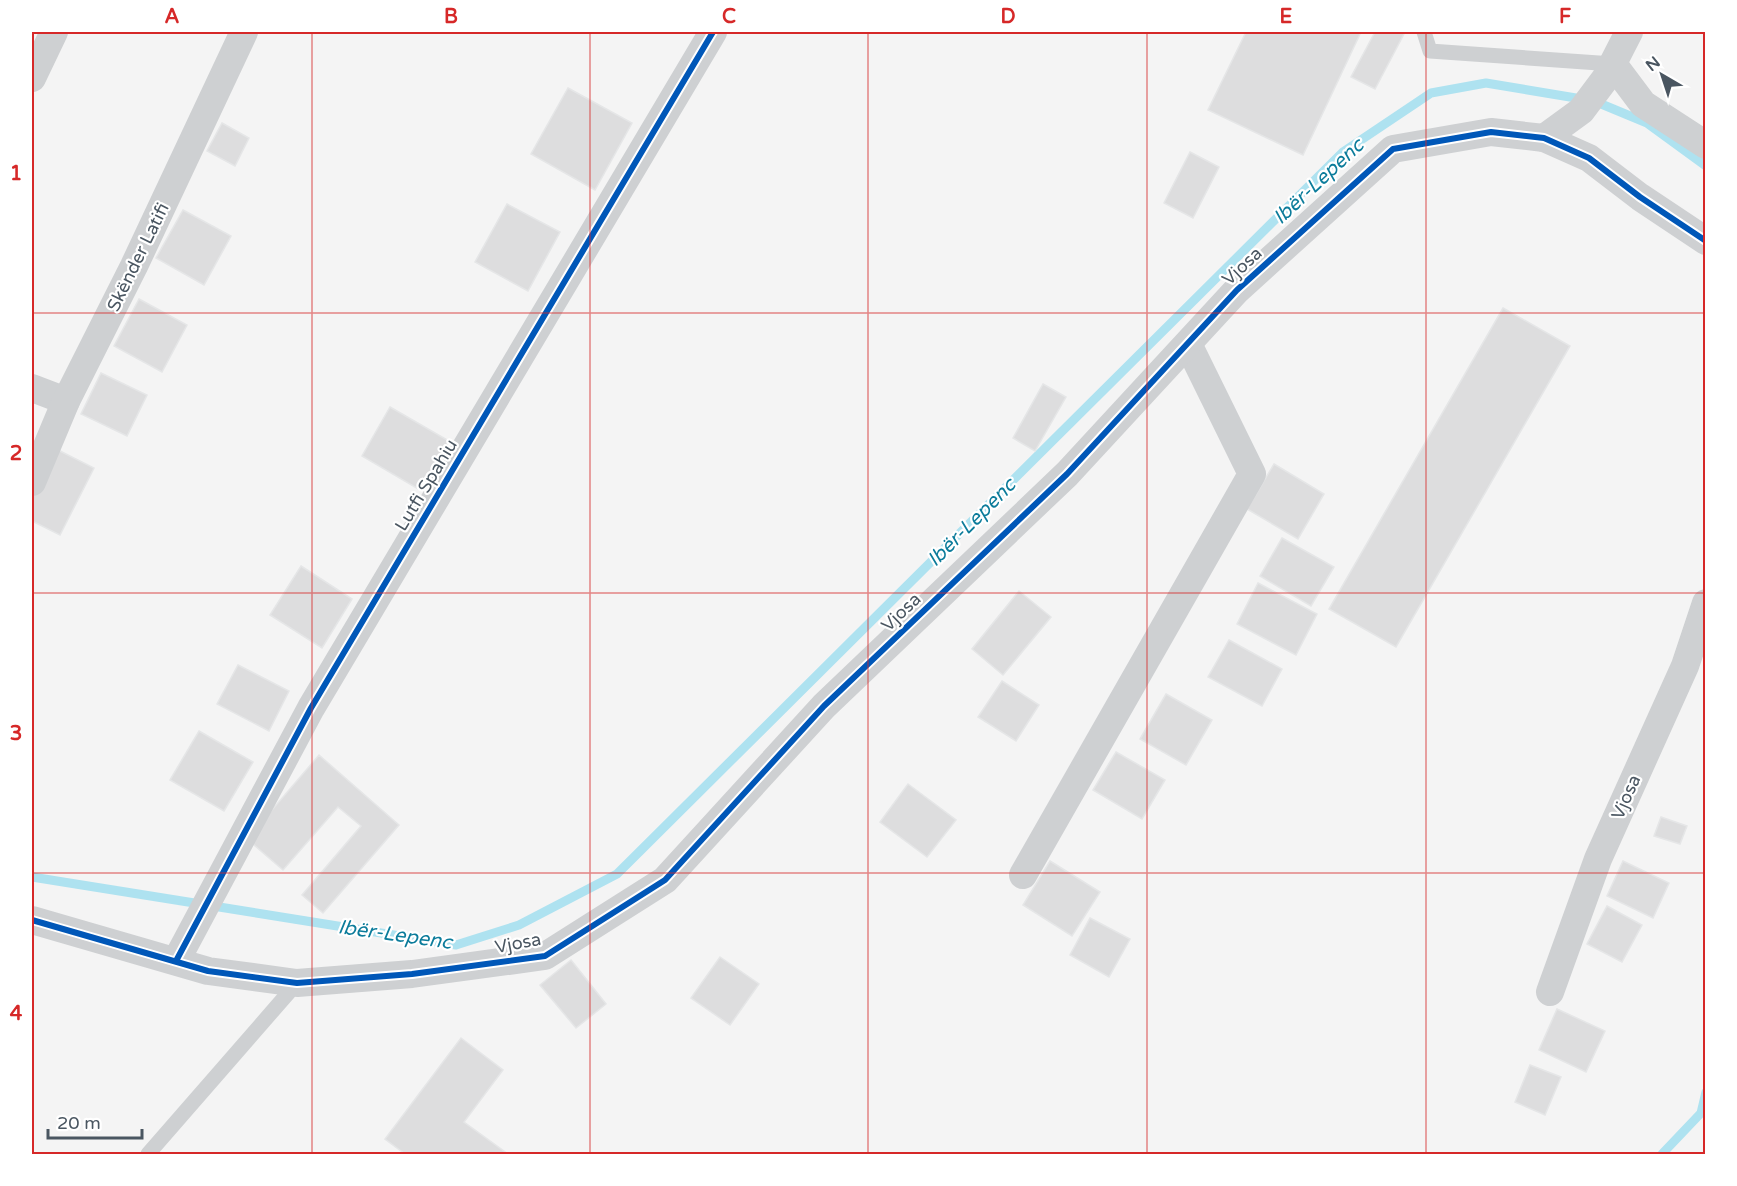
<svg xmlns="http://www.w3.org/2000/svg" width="1737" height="1186" font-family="'Varela Round',sans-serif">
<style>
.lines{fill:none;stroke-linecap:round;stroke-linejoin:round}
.stream{stroke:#aee2f0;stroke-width:9}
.building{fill:#ddddde;stroke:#e5e6e7;stroke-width:1.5}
.lane{stroke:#ced0d2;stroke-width:15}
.street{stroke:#ced0d2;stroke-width:28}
.cycleway-casing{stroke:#fff;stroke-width:10}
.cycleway{stroke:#0057b8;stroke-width:6}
.grid{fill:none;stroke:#d62828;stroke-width:1.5;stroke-opacity:0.55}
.labels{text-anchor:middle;stroke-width:4.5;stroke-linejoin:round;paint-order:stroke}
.street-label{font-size:18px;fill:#4a5661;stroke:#fff}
.water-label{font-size:20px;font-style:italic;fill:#0c7c9b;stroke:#fff}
.neatline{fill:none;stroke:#d62828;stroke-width:2}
.grid-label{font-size:20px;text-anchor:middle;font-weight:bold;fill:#d62828}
</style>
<rect width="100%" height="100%" fill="#f4f4f4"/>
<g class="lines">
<g class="stream">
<polyline points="32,877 456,945 519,925 617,874 1343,152 1431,93 1486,83 1594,101 1647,123 1706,166"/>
<polyline points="1662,1154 1701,1113 1706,1092"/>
</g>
</g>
<g class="building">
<polygon points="1246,32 1361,32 1303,155 1208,110"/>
<polygon points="1375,32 1405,32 1375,89 1351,77"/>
<polygon points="568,88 632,123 595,190 531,154"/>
<polygon points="222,123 249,138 235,166 207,151"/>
<polygon points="1190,152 1219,167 1193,218 1164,203"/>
<polygon points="507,204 560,232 528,291 475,262"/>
<polygon points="183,210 231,236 204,285 156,258"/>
<polygon points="139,299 187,325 162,372 114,346"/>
<polygon points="1503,308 1570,346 1396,647 1329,609"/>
<polygon points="101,373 147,395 127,436 81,414"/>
<polygon points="1043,384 1066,397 1035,451 1013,438"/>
<polygon points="390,407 449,441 420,490 362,456"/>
<polygon points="56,449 94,468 60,535 32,521 32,499"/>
<polygon points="1274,464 1324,494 1298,539 1247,509"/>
<polygon points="1282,538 1334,567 1311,606 1260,576"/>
<polygon points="301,566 352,599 322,648 270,615"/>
<polygon points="1258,583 1317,614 1296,655 1237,624"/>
<polygon points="1019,591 1051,617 1003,675 972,649"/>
<polygon points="1229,640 1282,669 1262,706 1208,677"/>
<polygon points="238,665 289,691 269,731 217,704"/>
<polygon points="1002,681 1039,705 1016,741 978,717"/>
<polygon points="1166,694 1212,720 1186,765 1140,739"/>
<polygon points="199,731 253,762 224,811 170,780"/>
<polygon points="1116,752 1165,780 1142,819 1093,790"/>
<polygon points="319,755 399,825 323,913 302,895 361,826 338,807 283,870 247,839"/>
<polygon points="908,784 956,820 927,857 880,822"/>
<polygon points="1661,817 1687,826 1680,844 1654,836"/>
<polygon points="1050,861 1100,892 1072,936 1023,905"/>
<polygon points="1623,861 1669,883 1653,918 1607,896"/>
<polygon points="1607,906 1642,925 1622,962 1587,944"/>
<polygon points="1090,918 1130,939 1109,977 1070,955"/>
<polygon points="720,957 759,984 730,1025 691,998"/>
<polygon points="571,960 606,1004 576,1028 540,985"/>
<polygon points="1557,1009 1605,1031 1586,1072 1539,1050"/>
<polygon points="461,1038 503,1070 464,1122 508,1154 405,1154 385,1139"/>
<polygon points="1530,1065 1561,1077 1545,1115 1515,1102"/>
</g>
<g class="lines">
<g class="lane">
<polyline points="1424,32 1430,51 1613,64"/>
<polyline points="148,1154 297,983"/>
</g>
<g class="street">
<polyline points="1613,64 1643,104 1706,145"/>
<polyline points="32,78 54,32"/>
<polyline points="1544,138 1581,111 1605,79 1629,32"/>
<polyline points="32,388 66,401"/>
<polyline points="32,482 66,401 134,266 244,32"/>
<polyline points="1023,875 1252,474 1188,344"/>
<polyline points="32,920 208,971 297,983 412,974 545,956 665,880 824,706 1067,474 1237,290 1393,149 1491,132 1544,138 1589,158 1640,197 1706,241"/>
<polyline points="176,961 311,708 713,32"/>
<polyline points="1550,992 1598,859 1685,666 1706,603"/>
</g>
<g class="cycleway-casing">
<g id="cycleway">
<polyline points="32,920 208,971 297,983 412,974 545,956 665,880 824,706 1067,474 1237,290 1393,149 1491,132 1544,138 1589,158 1640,197 1706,241"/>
<polyline points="176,961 311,708 713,32"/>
</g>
</g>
<use href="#cycleway" class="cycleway"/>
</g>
<path class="grid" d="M 312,32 L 312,1154M 590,32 L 590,1154M 868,32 L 868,1154M 1147,32 L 1147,1154M 1426,32 L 1426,1154M 32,313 L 1706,313M 32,593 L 1706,593M 32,873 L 1706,873"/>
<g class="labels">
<g class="street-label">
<text transform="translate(138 257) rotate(-64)" y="6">Skënder Latifi</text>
<text transform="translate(1242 266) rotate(-43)" y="6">Vjosa</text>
<text transform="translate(426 485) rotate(-59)" y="6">Lutfi Spahiu</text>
<text transform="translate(901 612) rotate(-44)" y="6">Vjosa</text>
<text transform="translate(1626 797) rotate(-66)" y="6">Vjosa</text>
<text transform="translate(518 943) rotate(-11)" y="6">Vjosa</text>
</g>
<g class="water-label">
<text transform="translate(1318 181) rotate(-43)" y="7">Ibër-Lepenc</text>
<text transform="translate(971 522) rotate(-45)" y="7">Ibër-Lepenc</text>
<text transform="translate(395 934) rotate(8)" y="7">Ibër-Lepenc</text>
</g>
</g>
<rect width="1737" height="1186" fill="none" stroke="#ffffff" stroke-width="66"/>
<g transform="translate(1662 75) rotate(321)" stroke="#ffffff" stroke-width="4.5" paint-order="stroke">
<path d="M0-4.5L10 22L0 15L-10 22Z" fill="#4a5661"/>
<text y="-9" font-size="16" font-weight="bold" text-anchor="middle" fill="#4a5661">N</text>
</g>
<path d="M48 1129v9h94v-9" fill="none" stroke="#4a5661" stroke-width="3"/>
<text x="57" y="1129" font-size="18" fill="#4a5661" stroke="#ffffff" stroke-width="4.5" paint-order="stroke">20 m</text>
<rect x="33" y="33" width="1671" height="1120" class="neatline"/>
<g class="grid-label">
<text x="172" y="23">A</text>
<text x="451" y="23">B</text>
<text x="729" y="23">C</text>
<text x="1008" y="23">D</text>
<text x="1286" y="23">E</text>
<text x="1565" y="23">F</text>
<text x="16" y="180">1</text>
<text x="16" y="460">2</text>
<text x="16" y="740">3</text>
<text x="16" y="1020">4</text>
</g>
</svg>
